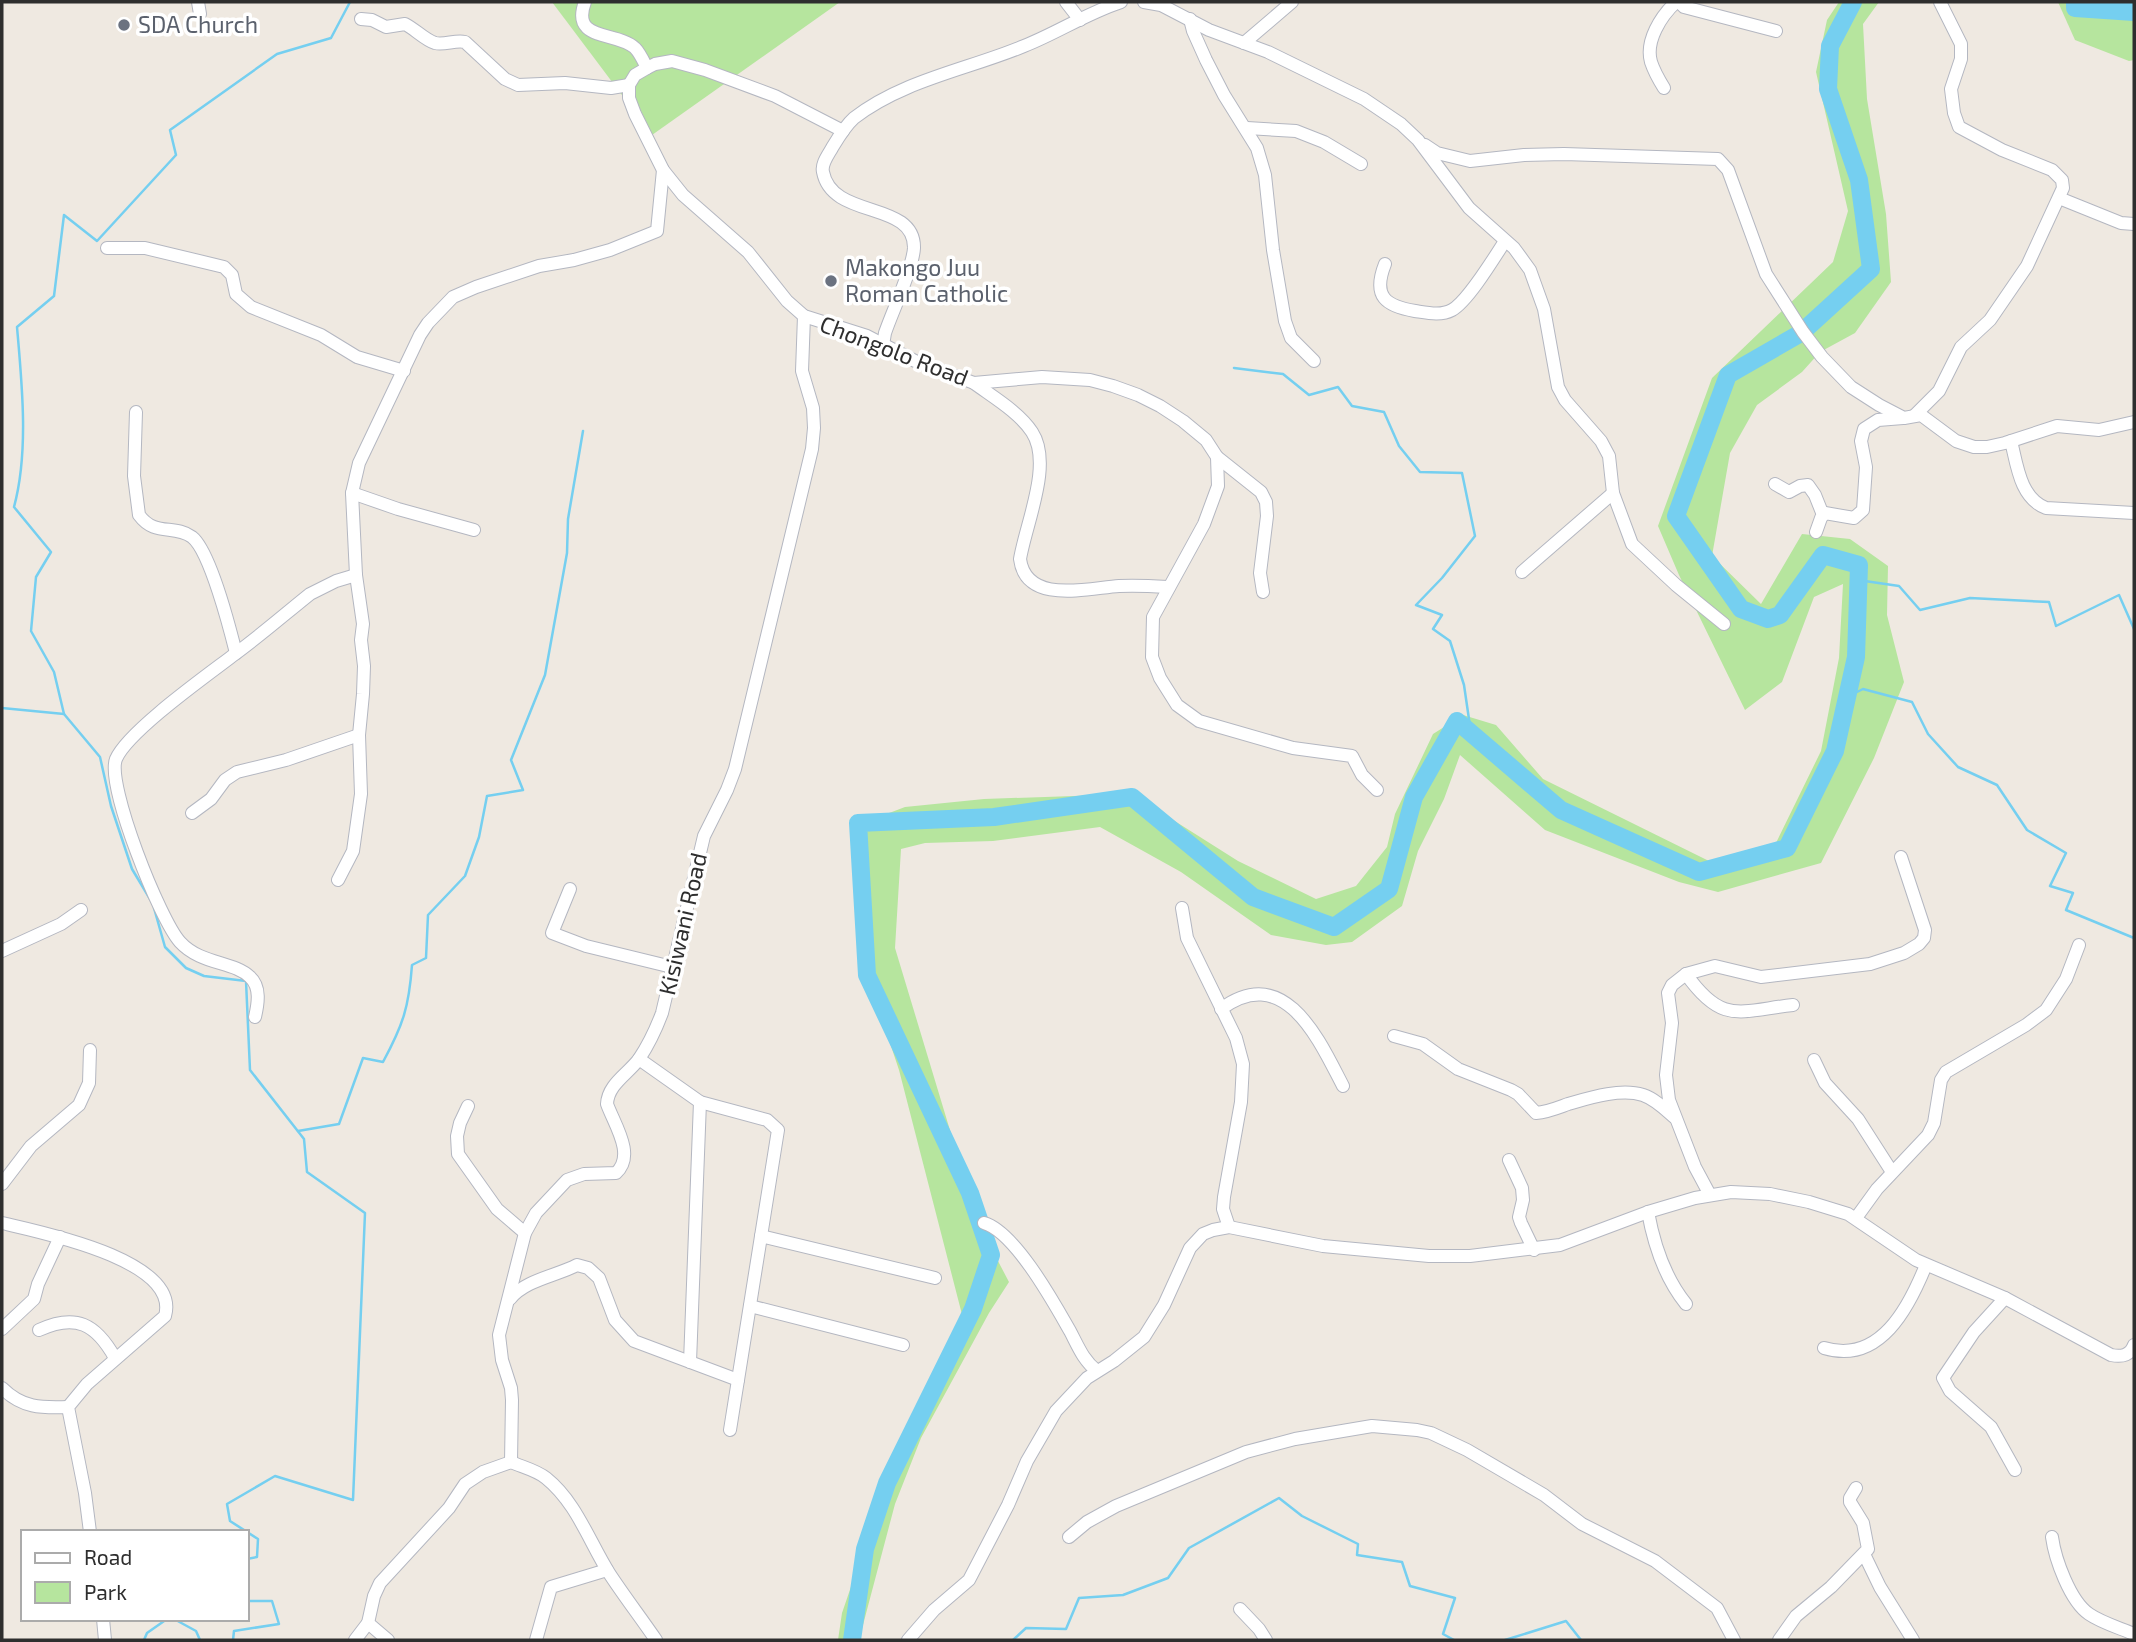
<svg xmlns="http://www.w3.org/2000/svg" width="2136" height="1642" font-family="'Exo 2',sans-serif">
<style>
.green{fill:#b6e59e}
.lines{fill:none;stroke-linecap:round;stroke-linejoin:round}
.stream{stroke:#75cff0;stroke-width:2.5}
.river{stroke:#75cff0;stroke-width:18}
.street-casing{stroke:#b4b7c1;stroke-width:14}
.street{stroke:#fff;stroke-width:12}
.worship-dot{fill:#6b7280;stroke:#fff;stroke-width:2.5}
.labels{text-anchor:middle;stroke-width:7;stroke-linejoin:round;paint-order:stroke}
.worship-label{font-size:23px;fill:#5b616d;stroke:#fff;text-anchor:start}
.street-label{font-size:23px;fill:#2e2e2e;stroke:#fff}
</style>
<rect width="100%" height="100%" fill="#efe9e1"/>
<g class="green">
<polygon points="552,2 840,2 652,135"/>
<polygon points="1839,2 1879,2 1863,24 1867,99 1886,214 1891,282 1855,333 1820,352 1802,372 1757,405 1730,453 1712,556 1761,604 1802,534 1850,539 1888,566 1887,615 1904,682 1874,758 1821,863 1718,892 1679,882 1545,830 1460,755 1444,799 1418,851 1402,906 1352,942 1326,945 1271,935 1181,872 1100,827 993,841 925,843 901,849 895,948 978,1223 1009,1282 989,1313 921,1438 895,1504 859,1640 838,1640 842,1613 877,1511 906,1442 966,1330 899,1070 866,971 859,915 855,826 905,807 984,799 1132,794 1238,861 1316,899 1356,886 1387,847 1395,814 1433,734 1463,715 1496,725 1543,779 1709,861 1775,845 1821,751 1839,658 1843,584 1814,597 1782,682 1745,710 1679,575 1658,526 1712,378 1833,262 1848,211 1816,72 1827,20"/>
<polygon points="2058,2 2134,2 2134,60 2129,61 2075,40"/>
</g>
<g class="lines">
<g class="stream">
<polyline points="1234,368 1283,374 1309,395 1338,387 1352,406 1384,412 1399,446 1420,472 1462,473 1475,536 1442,578 1416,605 1442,615 1433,629 1450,641 1464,685 1471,733"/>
<polyline points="1858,580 1899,586 1920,610 1970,598 2049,602 2056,626 2119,595 2134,629"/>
<polyline points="1847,697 1863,689 1912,702 1928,734 1958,767 1997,785 2027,830 2066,853 2050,886 2073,893 2066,910 2134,938"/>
<polyline points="2,708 64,714 100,757 111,806 132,869 150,899"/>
<path d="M 64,714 L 54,672 L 31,631 L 36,577 L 51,552 L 14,507 C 29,452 22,384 17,327 L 54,296 L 64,215 L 97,241 L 176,155 L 170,130 L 277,54 L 331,38 L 350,2"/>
<polyline points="154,908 165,947 186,968 204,976 246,981 250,1070 304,1139 307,1172 365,1213 353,1500 275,1476 227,1504 230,1521 258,1539 257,1557 247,1559"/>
<path d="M 298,1131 L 339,1124 L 363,1058 L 383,1062 C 403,1025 409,1007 412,965 L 426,958 L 428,915 L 465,876 L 479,837 L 487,796 L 523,790 L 511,760 L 545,675 L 567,553 L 568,519 L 583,431"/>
<polyline points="174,1619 196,1631 200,1640"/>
<polyline points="144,1640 147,1633 167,1619"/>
<polyline points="233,1640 234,1631 279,1624 272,1601 247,1601"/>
<polyline points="1013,1640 1026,1628 1066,1629 1079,1598 1123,1595 1168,1578 1189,1548 1279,1498 1302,1516 1358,1544 1357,1555 1402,1562 1410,1586 1455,1598 1443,1634 1454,1640"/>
<polyline points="1505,1640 1566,1621 1581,1640"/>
</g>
<g class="river">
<polyline points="2075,2 2075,8 2134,12"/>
<polyline points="852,1640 865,1549 887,1483 973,1309 991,1255 970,1193 867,975 858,823 994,817 1132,797 1253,897 1334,927 1389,889 1414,797 1457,721 1561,810 1699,872 1787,848 1835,751 1856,657 1859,565 1823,555 1780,615 1768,619 1741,609 1676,516 1728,375 1801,333 1871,269 1859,180 1828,89 1830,46 1853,2"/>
</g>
<g class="street-casing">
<g id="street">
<polyline points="198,2 200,14"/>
<path d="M 585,2 C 570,42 617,31 635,48 C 640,53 644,62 647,68"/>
<polyline points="1066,2 1080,20"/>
<polyline points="1144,2 1161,5 1209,30 1268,52 1364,99 1401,124 1418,140 1469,208 1514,248 1530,270 1544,309 1558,387 1565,400 1601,441 1609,456 1613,493 1632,544 1676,585 1724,624"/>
<polyline points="1679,2 1684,7 1776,31"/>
<path d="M 361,19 L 372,20 L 386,27 L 405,24 C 415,29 425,40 435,43 C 445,45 455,40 465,42 L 505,79 L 518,85 L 565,83 L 611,88 L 629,85"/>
<polyline points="1190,19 1193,31 1206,60 1224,95 1257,148 1265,175 1273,250 1285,321 1291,338 1314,361"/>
<polyline points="1244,43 1292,2"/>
<path d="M 1664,88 C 1659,80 1654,71 1651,62 C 1645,41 1661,16 1676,2"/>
<polyline points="1247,128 1296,131 1324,142 1361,164"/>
<polyline points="843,131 775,96 705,70 672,61 655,64 647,68 635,75 629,85 629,98 635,114 663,170 683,195 748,252 787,301 804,316 867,336 915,361 974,383 1042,377 1090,380 1113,386 1138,395 1160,406 1183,421 1206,440 1217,457 1218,486 1204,524 1153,617 1152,657 1160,678 1177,705 1199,721 1293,748 1352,756 1362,775 1377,790"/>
<polyline points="1425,145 1437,153 1470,161 1524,155 1564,154 1718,159 1728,170 1766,274 1803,332 1822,357 1851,387 1879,405 1904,418 1921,415 1956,441 1974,447 1987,447 2005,443 2057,426 2099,430 2134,422"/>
<polyline points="2059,198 2121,223 2134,224"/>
<polyline points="107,248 145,248 224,267 232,275 236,294 251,307 321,335 357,357 404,371"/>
<path d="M 1385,264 C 1372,297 1386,306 1415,311 C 1428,313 1441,316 1452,310 C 1468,301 1494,258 1505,241"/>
<path d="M 883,345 L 885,333 C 892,312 913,268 914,248 C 915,200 832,220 823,172 C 821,164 828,155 832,148 C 838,138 845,126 854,118 C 903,80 969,69 1024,46 C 1057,33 1087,13 1121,2"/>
<path d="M 974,383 C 993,397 1019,412 1032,432 C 1053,464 1026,523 1020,559 C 1026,605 1088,588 1119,586 C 1136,585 1152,586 1169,587"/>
<path d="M 136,412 L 134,476 L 139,515 C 155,537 174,524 192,537 C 210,551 230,629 236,653"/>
<polyline points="1915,415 1939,391 1961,347 1990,320 2027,266 2063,188 2062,180 2052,170 2002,150 1959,127 1954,113 1951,89 1961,59 1961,44 1940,2"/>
<path d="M 2011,441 C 2017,465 2020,498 2046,508 L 2134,513"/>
<polyline points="1217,457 1261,492 1266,502 1267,516 1260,573 1263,592"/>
<polyline points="1775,484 1789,492 1800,486 1808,485 1815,495 1823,515"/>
<polyline points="352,493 398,509 474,530"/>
<polyline points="1816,532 1821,518 1825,513 1854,518 1863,510 1866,467 1861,441 1864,429 1878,420 1903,418"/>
<polyline points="1522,572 1613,493"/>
<polyline points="192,813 211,799 225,780 237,772 286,760 359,735"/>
<polyline points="338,880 353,851 361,794 359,735 363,694 364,666 361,640 363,624 356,575 352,493 359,463 420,335 428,323 453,297 476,287 539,266 574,260 610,250 657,231 663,170"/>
<polyline points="570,889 552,933 586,946 672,967"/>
<polyline points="1182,908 1187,938 1236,1038 1243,1064 1241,1102 1224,1197 1223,1209 1229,1227"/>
<polyline points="2,951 61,924 81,910"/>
<path d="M 1686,974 C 1722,1025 1739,1011 1793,1005"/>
<path d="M 1221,1009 C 1285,962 1319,1040 1343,1086"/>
<path d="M 255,1017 C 258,1004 261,987 250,977 C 234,961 201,965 180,942 C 160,920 106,785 116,759 C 128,731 209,674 235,654 C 261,635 285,614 310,594 L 336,581 L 356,575"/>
<path d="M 1394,1036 L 1423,1044 L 1458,1069 L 1511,1090 L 1518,1094 L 1536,1113 C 1548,1112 1557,1108 1568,1104 C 1589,1098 1620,1088 1643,1095 C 1655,1099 1665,1109 1674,1117"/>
<polyline points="639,1059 700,1102 767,1120 778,1130 730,1430"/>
<polyline points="1814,1060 1825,1083 1858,1119 1892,1172"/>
<polyline points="468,1106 460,1123 457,1136 458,1154 497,1209 525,1233"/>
<polyline points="1509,1160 1522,1188 1523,1200 1519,1217 1521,1223 1534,1250"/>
<polyline points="2,1184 31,1146 79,1105 89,1083 90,1050"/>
<polyline points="1710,1195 1695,1167 1669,1100 1666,1075 1672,1023 1668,993 1672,985 1686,974 1715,966 1761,977 1870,964 1904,953 1919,944 1924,938 1925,930 1901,857"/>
<path d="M 1648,1212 C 1654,1245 1665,1278 1686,1304"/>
<polyline points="1856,1218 1877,1189 1928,1135 1934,1123 1941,1080 1946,1072 2026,1025 2046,1010 2066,979 2079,945"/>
<path d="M 2,1223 C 40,1232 181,1260 165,1316 L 87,1384 L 68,1407 L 85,1493 L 90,1532"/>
<path d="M 984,1223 C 1015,1232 1054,1303 1070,1331 C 1078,1346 1083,1360 1097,1371"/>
<polyline points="761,1236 935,1278"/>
<polyline points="2005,1298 1974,1332 1943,1378 1950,1391 1991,1427 2015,1470"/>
<path d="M 510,1299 C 525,1280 556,1276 577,1265 L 588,1268 L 599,1278 L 615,1320 L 634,1341 L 738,1380"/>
<polyline points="750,1306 903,1345"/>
<polyline points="2,1329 34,1299 38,1284 60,1237"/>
<path d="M 39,1330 C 76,1313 96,1324 115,1358"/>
<path d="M 1824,1348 C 1880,1365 1909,1307 1926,1265"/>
<polyline points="690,1362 700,1102"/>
<path d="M 2,1388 C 22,1408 41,1408 68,1407"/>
<path d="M 511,1462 L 512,1400 L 511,1388 L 502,1360 L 499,1335 L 525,1233 L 536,1213 L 567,1180 L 584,1174 L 616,1173 C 636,1155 614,1124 607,1104 C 608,1084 628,1074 639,1059 C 649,1044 656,1029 662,1013 L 704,836 L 727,790 L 735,769 L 812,449 L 814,428 L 813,408 L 802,371 L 804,316"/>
<polyline points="1069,1537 1087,1522 1116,1506 1246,1452 1295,1439 1372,1426 1417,1430 1431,1433 1467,1450 1544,1495 1582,1524 1655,1561 1717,1608 1734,1640"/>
<path d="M 2052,1537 C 2055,1559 2070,1601 2089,1614 C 2102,1623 2120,1628 2134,1634"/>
<polyline points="1864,1554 1880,1587 1913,1640"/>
<polyline points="1240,1609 1259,1629 1266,1640"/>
<polyline points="103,1619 105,1640"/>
<polyline points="368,1623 388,1640"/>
<path d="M 355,1640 L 368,1623 L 374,1596 L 380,1583 L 449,1508 L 465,1484 L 483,1472 L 511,1462 C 522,1467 536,1470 546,1478 C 576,1502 589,1541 609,1573 C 624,1596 641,1618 656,1640"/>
<polyline points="536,1640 551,1587 607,1570"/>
<path d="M 908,1640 L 934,1610 L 969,1580 L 1008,1505 L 1027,1461 L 1056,1411 L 1087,1378 L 1114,1361 L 1144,1337 L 1164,1305 L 1190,1248 L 1203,1234 L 1213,1230 L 1229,1227 L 1323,1246 L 1429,1256 L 1470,1256 L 1560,1245 L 1648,1212 L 1695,1198 L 1731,1192 L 1770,1194 L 1809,1202 L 1848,1214 L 1916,1260 L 2005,1298 L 2111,1355 C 2121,1357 2130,1356 2134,1345"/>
<polyline points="1779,1640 1796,1616 1831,1587 1868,1549 1863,1523 1850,1502 1850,1498 1856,1488"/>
</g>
</g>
<use href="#street" class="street"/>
</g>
<g class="worship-dot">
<circle cx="124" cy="25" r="7"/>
<circle cx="831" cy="281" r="7"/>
</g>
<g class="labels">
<g class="worship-label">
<text x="138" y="33">SDA Church</text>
<text x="845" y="276">Makongo Juu<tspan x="845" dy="26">Roman Catholic</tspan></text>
</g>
<g class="street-label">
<text transform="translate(894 351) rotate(21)" y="8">Chongolo Road</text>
<text transform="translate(683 924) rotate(-77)" y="8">Kisiwani Road</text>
</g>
</g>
<rect width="2136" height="1642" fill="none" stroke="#2e2e2e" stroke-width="7"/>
<rect x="21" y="1530" width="228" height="91" fill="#ffffff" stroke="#ababab" stroke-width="2"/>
<rect x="35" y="1553" width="35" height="10" fill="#ffffff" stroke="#ababab" stroke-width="2"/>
<text x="84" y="1565" font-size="21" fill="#2e2e2e">Road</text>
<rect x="35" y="1582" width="35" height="21" fill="#b6e59e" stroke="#ababab" stroke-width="2"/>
<text x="84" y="1600" font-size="21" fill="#2e2e2e">Park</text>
</svg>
